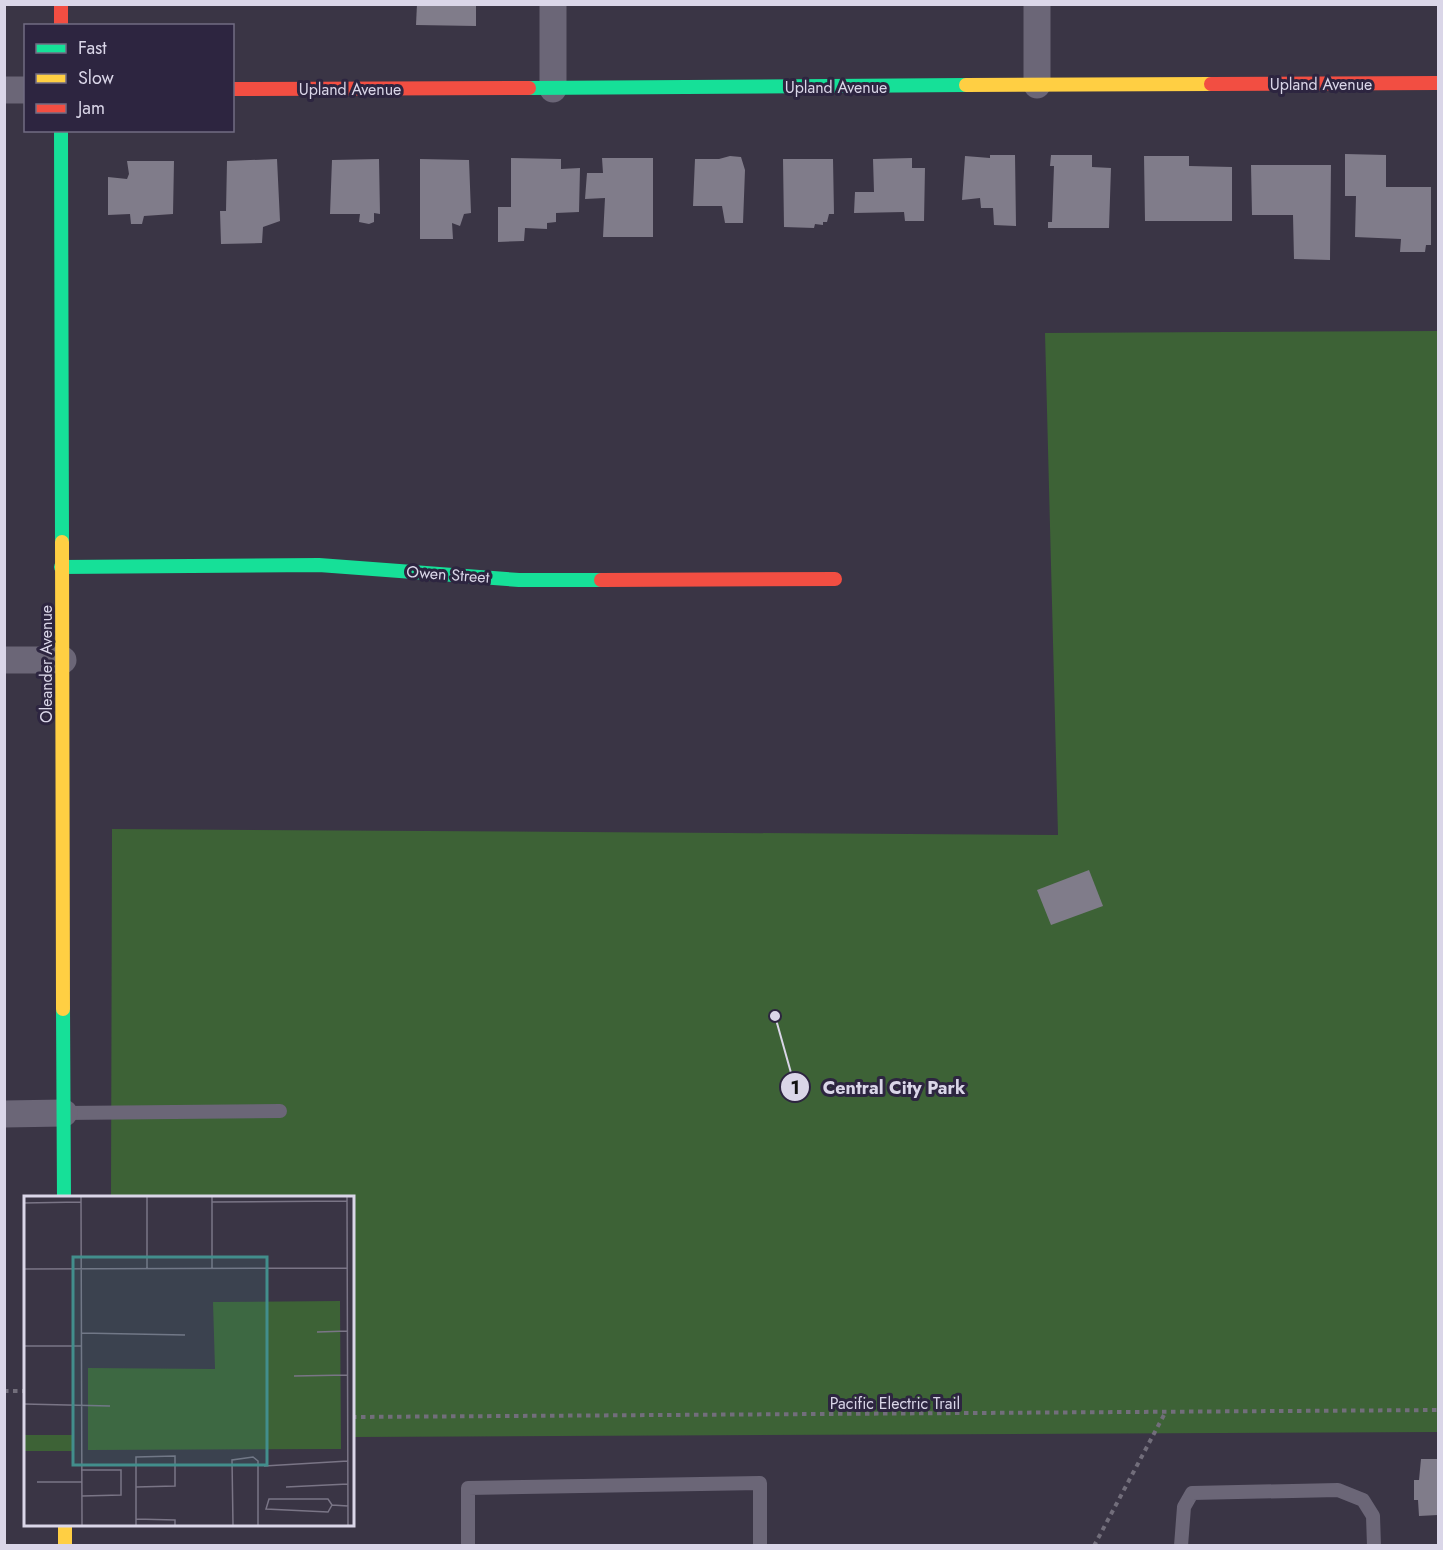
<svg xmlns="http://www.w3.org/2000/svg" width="1443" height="1550" font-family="Jost,sans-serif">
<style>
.green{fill:#3d6236}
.building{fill:#807c8a}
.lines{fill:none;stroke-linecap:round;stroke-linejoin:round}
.path{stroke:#726e7b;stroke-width:4;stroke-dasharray:4.5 4.5;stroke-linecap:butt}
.lane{stroke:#6b6677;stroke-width:14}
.street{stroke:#6b6677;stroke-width:27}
.fast{stroke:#16e098;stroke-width:14}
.slow{stroke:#ffcf43;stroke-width:14}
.jam{stroke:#f24e42;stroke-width:14}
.labels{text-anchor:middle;stroke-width:6;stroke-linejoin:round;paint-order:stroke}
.street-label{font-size:16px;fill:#dad6e8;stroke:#2d2540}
.inset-road{fill:none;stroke:#7a7586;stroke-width:1.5}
.view{fill:#428e8c;fill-opacity:0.15;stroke:#428e8c;stroke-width:3}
.inset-edge{fill:none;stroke:#dad6e8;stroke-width:3}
.leader{fill:none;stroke:#dad6e8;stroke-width:2}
.callout-dot{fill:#dad6e8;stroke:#2d2540;stroke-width:2}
.mark-label{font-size:18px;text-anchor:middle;font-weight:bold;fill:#111}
.callout-label{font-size:18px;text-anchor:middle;font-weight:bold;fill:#dad6e8;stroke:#2d2540;stroke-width:6;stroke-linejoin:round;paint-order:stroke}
</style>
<rect width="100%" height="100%" fill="#3a3545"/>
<polygon class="green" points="1438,331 1438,1432 353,1437 352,1198 111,1198 112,829 1058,835 1045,333"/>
<g class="building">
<polygon points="417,4 476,4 476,26 416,25"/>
<polygon points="1345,154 1386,155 1386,187 1431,187 1431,245 1426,245 1425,252 1400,252 1401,239 1355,237 1356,196 1345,196"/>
<polygon points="990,155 1015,155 1016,226 994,225 993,208 981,208 980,198 962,200 965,156 990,158"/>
<polygon points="1051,155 1092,155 1092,167 1111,168 1109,228 1048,228 1048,222 1052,222 1054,166 1050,166"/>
<polygon points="730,156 741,157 745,170 743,223 725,223 722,206 693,206 695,159 719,159"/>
<polygon points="1144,156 1189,156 1189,166 1232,167 1232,221 1145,221"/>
<polygon points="511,158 561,159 561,169 580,168 579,212 556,213 556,222 547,223 547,229 525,228 524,241 498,242 498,207 511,207"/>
<polygon points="602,158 653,158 653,237 603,237 605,198 585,199 587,173 603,173"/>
<polygon points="912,158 912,168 925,168 924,221 905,221 904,212 854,213 855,192 874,192 873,159"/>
<polygon points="277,159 280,221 263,227 262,243 221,244 220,211 226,211 227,161"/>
<polygon points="379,159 380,214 374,213 374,222 369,224 359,222 360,214 330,214 332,160"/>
<polygon points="420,159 469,160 471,213 464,214 460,226 452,223 453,239 420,239"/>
<polygon points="783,159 833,159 834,214 829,214 827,222 823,222 823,225 815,224 814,228 784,227"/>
<polygon points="127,161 174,161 173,214 144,216 142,224 131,224 130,214 108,215 108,177 127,179 129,174"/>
<polygon points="1251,165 1331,165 1330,260 1294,259 1293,215 1252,215"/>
<polygon points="1089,870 1103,906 1051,925 1037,890"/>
<polygon points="1421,1459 1438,1459 1438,1515 1419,1516 1418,1500 1414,1500 1414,1480 1419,1480"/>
</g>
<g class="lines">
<g class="path">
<polyline points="4,1391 26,1391"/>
<polyline points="352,1417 1438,1410"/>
<polyline points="1094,1546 1165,1413"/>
</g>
<g class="lane">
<polyline points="64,1113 280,1111"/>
<polyline points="468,1546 468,1488 760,1483 760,1546"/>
<polyline points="1181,1546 1184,1507 1192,1493 1338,1490 1363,1500 1373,1516 1374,1546"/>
</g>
<g class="street">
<polyline points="553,4 553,89"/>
<polyline points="1037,4 1037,85"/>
<polyline points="4,90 26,90"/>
<polyline points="4,660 63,660"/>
<polyline points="4,1114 64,1113"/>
</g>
<g class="fast">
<polyline points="529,88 966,85"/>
<polyline points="61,130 62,542"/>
<polyline points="61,567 319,565 519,580 601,580"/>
<polyline points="63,1009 64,1198"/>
</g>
<g class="slow">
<polyline points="966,85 1211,84"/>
<polyline points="62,542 63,1009"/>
<polyline points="65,1524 65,1546"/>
</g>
<g class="jam">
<polyline points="61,4 61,26"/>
<polyline points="1211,84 1438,83"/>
<polyline points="232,89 529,88"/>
<polyline points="601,580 835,579"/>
</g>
</g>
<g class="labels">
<g class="street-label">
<text x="1321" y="90">Upland Avenue</text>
<text x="836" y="93">Upland Avenue</text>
<text x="350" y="95">Upland Avenue</text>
<text transform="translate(448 574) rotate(4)" y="6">Owen Street</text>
<text transform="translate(46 664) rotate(-90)" y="6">Oleander Avenue</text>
<text x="895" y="1409">Pacific Electric Trail</text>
</g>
</g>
<g transform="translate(24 1196)">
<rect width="330" height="330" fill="#3a3545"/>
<path d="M 316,105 L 317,253 L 64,254 L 64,172 L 191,173 L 189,106 ZM 0,239 L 50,239 L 50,255 L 0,255 Z" fill="#3d6236"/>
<path class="inset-road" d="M 57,1 L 58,329M 123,1 L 123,73M 188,1 L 188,72M 323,1 L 324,329M 188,6 L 323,5M 0,7 L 57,6M 0,73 L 323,72M 293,136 L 324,135M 57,137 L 161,139M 0,150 L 57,150M 270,180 L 324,179M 0,208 L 86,210M 240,270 L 324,265M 57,274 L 97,274 L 97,299 L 58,300M 13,286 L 58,286M 112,291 L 151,290 L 151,260 L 112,261 L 112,323M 262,291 L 324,288M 308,309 L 304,316 L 242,313 L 245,303 L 304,303 L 308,309 L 324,310M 112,329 L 112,323 L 151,324 L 151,329M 209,329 L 208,264 L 229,261 L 234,265 L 234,329"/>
<path class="view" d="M 49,61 L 243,61 L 243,269 L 49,269 Z"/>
<rect width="330" height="330" class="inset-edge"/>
</g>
<path class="leader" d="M775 1016L795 1087"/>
<g class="callout-dot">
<circle cx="775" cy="1016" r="6"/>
<circle cx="795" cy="1087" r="15"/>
</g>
<g class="mark-label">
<text x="795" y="1094">1</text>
</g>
<g class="callout-label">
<text x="894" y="1094">Central City Park</text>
</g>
<rect width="1443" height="1550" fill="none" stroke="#dad6e8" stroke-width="12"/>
<rect x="24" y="24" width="210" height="108" fill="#2d2540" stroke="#726c83" stroke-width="1.5"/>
<rect x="36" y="44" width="30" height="9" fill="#16e098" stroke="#726c83" stroke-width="1.5"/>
<text x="78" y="54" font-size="18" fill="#dad6e8">Fast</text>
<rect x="36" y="74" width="30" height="9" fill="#ffcf43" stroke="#726c83" stroke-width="1.5"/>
<text x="78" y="84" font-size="18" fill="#dad6e8">Slow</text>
<rect x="36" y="104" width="30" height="9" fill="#f24e42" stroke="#726c83" stroke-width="1.5"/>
<text x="78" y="114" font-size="18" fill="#dad6e8">Jam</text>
</svg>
